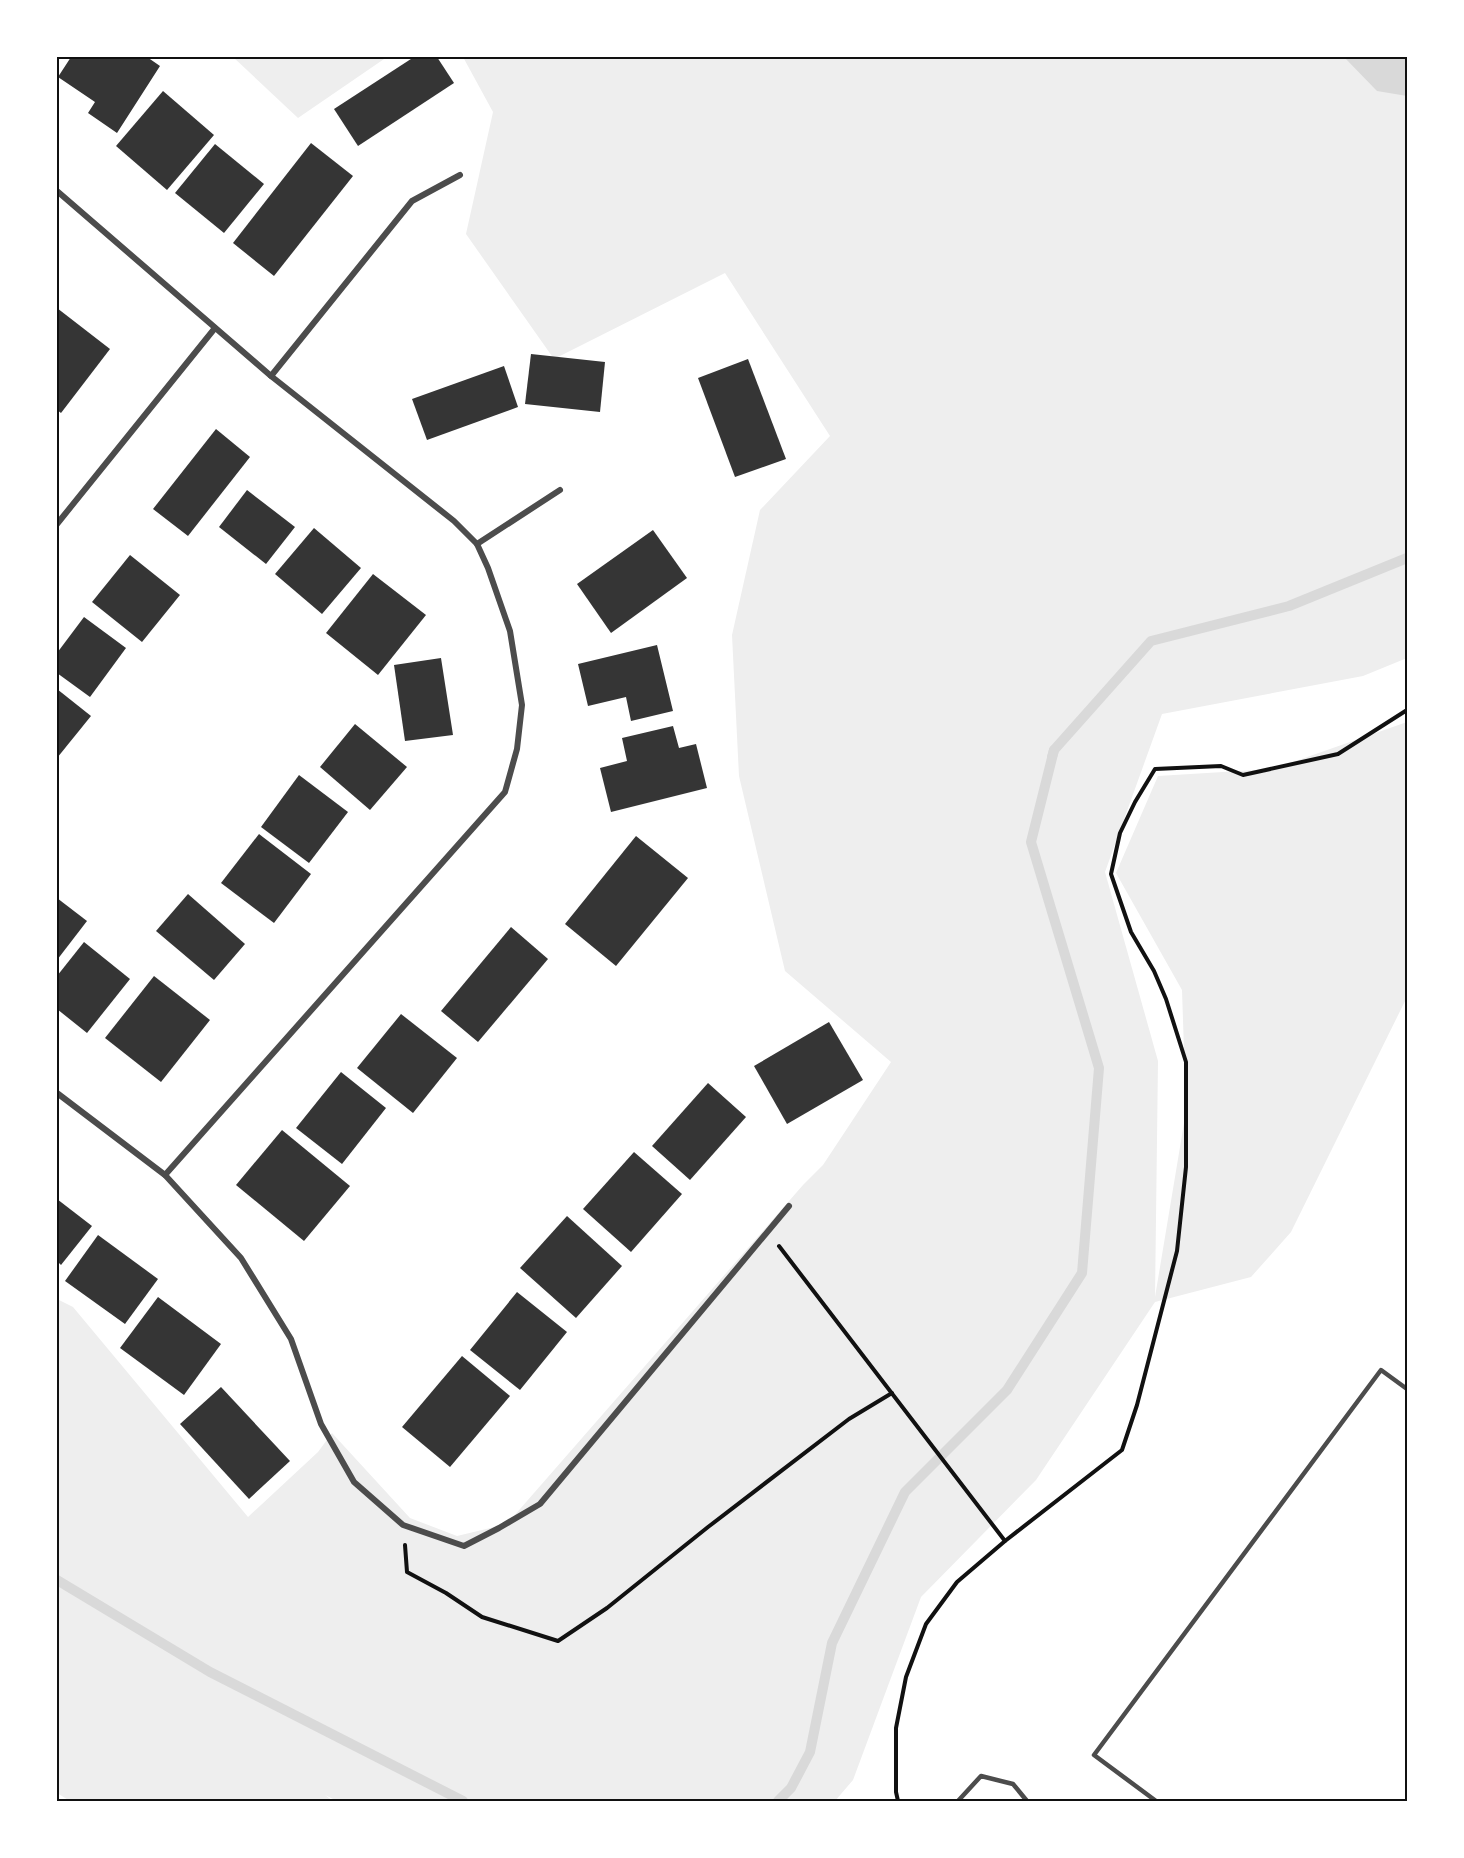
<svg xmlns="http://www.w3.org/2000/svg" width="1464" height="1858" font-family="Quicksand,sans-serif">
<style>
.green{fill:#eee}
.water{fill:#d9d9d9}
.lines{fill:none;stroke-linecap:round;stroke-linejoin:round}
.stream{stroke:#d9d9d9;stroke-width:10}
.building{fill:#353535}
.path{stroke:#111;stroke-width:4}
.service{stroke:#4c4c4c;stroke-width:4.5}
.minor{stroke:#4c4c4c;stroke-width:6}
.neatline{fill:none;stroke:#111;stroke-width:2}
</style>
<rect width="100%" height="100%" fill="#fff"/>
<g class="green">
<polygon points="233,57 387,57 298,118"/>
<polygon points="463,57 1407,57 1407,658 1363,676 1162,714 1105,872 1158,1061 1155,1297 1186,1111 1182,990 1116,873 1158,776 1273,769 1407,722 1407,997 1291,1232 1251,1277 1155,1302 1036,1480 921,1597 853,1780 835,1801 337,1801 325,1795 333,1801 70,1801 57,1793 57,1299 73,1307 248,1517 318,1452 332,1433 410,1518 457,1536 507,1524 803,1185 823,1165 891,1062 785,971 739,776 732,635 760,510 830,436 725,273 554,359 466,234 493,112"/>
</g>
<polygon class="water" points="1344,57 1407,57 1407,96 1377,91"/>
<g class="lines">
<g class="stream">
<polyline points="1052,757 1054,750 1151,641 1289,606 1407,558"/>
<polyline points="57,1580 210,1672 463,1801"/>
<polyline points="778,1801 791,1788 810,1752 832,1643 905,1492 1007,1390 1082,1273 1099,1068 1031,842 1054,750"/>
</g>
</g>
<g class="building">
<polygon points="71,57 147,57 160,66 117,133 88,113 95,102 58,77"/>
<polygon points="414,57 437,57 454,83 358,146 334,109"/>
<polygon points="163,91 214,135 167,190 116,146"/>
<polygon points="311,143 353,176 274,276 233,243"/>
<polygon points="215,144 264,184 224,233 175,193"/>
<polygon points="57,308 110,349 61,413 57,410"/>
<polygon points="531,354 605,362 600,412 525,404"/>
<polygon points="748,359 786,459 735,477 698,378"/>
<polygon points="504,366 518,407 427,440 412,399"/>
<polygon points="216,429 250,457 188,536 153,509"/>
<polygon points="247,490 295,527 266,564 219,527"/>
<polygon points="314,528 361,568 322,614 275,574"/>
<polygon points="653,530 687,578 611,633 577,584"/>
<polygon points="130,555 180,595 142,642 92,602"/>
<polygon points="373,574 426,615 378,675 326,633"/>
<polygon points="84,617 126,648 90,697 57,673 57,653"/>
<polygon points="657,645 673,711 631,721 626,697 588,706 578,664"/>
<polygon points="441,658 453,735 405,741 394,665"/>
<polygon points="57,689 91,716 57,758"/>
<polygon points="355,724 407,767 370,810 320,767"/>
<polygon points="673,726 679,748 696,744 707,788 611,812 600,768 627,761 622,738"/>
<polygon points="299,775 348,812 309,863 261,827"/>
<polygon points="259,834 311,874 274,923 221,883"/>
<polygon points="636,836 688,878 616,966 565,924"/>
<polygon points="188,894 245,944 214,980 156,931"/>
<polygon points="57,898 87,921 57,960"/>
<polygon points="511,927 548,959 478,1042 441,1011"/>
<polygon points="84,942 130,979 87,1033 57,1009 57,976"/>
<polygon points="154,976 210,1020 161,1082 105,1038"/>
<polygon points="401,1014 457,1058 413,1113 357,1068"/>
<polygon points="829,1022 863,1080 787,1124 754,1066"/>
<polygon points="341,1072 386,1108 342,1164 296,1128"/>
<polygon points="708,1083 746,1117 690,1180 652,1146"/>
<polygon points="282,1130 350,1186 304,1241 236,1185"/>
<polygon points="634,1152 682,1194 631,1252 583,1209"/>
<polygon points="57,1199 92,1226 61,1265 57,1261"/>
<polygon points="567,1216 622,1266 576,1318 520,1268"/>
<polygon points="98,1235 158,1279 125,1324 65,1281"/>
<polygon points="517,1292 567,1332 520,1390 470,1350"/>
<polygon points="158,1297 221,1344 184,1395 120,1348"/>
<polygon points="462,1356 510,1396 450,1467 402,1427"/>
<polygon points="221,1387 290,1461 249,1499 180,1424"/>
</g>
<g class="lines">
<g class="path">
<polyline points="779,1246 1005,1541"/>
<polyline points="405,1545 407,1572 446,1593 482,1617 558,1641 607,1608 708,1527 849,1419 892,1393"/>
<polyline points="898,1801 896,1792 896,1728 906,1677 926,1624 957,1582 1005,1541 1122,1450 1137,1405 1177,1251 1186,1167 1186,1062 1166,999 1154,971 1131,932 1111,874 1120,833 1135,802 1155,769 1221,766 1243,775 1338,754 1407,710"/>
</g>
<g class="service">
<polyline points="958,1801 981,1776 1013,1784 1027,1801"/>
<polyline points="1156,1801 1094,1755 1381,1370 1407,1389"/>
</g>
<g class="minor">
<polyline points="57,191 271,376 454,521 477,544 488,568 510,631 522,705 517,749 505,792 165,1175"/>
<polyline points="271,376 412,201 460,175"/>
<polyline points="57,524 215,328"/>
<polyline points="477,544 560,490"/>
<polyline points="57,1093 165,1175 241,1258 291,1339 321,1424 354,1482 403,1525 464,1546 499,1528 540,1504 789,1206"/>
</g>
</g>
<rect width="1464" height="1858" fill="none" stroke="#ffffff" stroke-width="117"/>
<rect x="58" y="58" width="1348" height="1742" class="neatline"/>
</svg>
